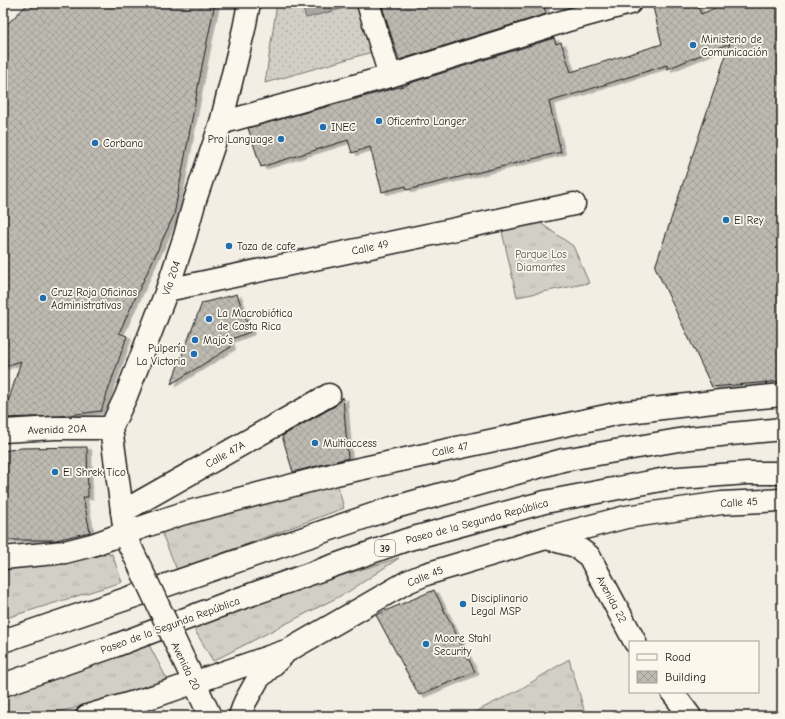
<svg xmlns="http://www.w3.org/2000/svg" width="785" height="719" font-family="'Comic Neue',sans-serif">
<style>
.grass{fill:url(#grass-tufts);stroke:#777671}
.garden{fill:url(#garden-dots);stroke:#777671}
.water{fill:#a9a6a0;stroke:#716f6b}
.building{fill:url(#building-cross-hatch);stroke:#1c1c1c;filter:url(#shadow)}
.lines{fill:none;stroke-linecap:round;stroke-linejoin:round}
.minor-casing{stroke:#1c1c1c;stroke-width:25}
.major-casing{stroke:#1c1c1c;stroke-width:25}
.highway-casing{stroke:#1c1c1c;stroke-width:25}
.minor{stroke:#fbf7ec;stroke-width:22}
.major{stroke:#fbf7ec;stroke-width:22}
.highway{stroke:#fbf7ec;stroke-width:22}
.major-bridge-casing{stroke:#1c1c1c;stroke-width:25;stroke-linecap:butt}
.major-bridge{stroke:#fbf7ec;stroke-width:22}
.poi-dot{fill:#1f6fb2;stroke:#fbf7ec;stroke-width:1.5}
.labels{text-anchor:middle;stroke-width:3.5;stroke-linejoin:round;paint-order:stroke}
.shield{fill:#fbf7ec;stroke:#5f5e5a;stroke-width:1}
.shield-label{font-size:10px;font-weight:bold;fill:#1c1c1c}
.poi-label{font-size:11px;fill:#1c1c1c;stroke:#fbf7ec;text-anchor:start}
.street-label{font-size:11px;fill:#1c1c1c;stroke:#fbf7ec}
.park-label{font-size:11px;fill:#53524f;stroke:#fbf7ec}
</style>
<defs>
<pattern id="grass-tufts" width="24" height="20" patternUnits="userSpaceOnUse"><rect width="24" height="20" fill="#d2cfc6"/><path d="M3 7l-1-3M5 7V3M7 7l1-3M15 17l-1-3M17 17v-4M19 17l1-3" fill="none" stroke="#b4b1aa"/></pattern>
<pattern id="garden-dots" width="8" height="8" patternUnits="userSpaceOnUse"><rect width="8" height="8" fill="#d2cfc6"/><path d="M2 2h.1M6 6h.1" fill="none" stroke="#b4b1aa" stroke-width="1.8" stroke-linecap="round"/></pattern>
<pattern id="building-cross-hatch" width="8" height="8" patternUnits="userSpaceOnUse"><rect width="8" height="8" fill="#bdbab1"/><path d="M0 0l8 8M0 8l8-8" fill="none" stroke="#a29f98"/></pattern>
<filter id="shadow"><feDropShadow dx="4.5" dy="2.5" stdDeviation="0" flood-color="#0004"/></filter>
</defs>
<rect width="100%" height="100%" fill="#f2eee4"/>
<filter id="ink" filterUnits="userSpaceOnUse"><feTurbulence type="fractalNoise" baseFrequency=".025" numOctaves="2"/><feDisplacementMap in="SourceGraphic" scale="8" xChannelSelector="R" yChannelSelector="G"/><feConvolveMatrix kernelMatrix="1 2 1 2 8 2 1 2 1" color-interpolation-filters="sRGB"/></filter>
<g filter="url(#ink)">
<g class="grass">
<polygon points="536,220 573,246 589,283 517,297 501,227"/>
<polygon points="337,483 344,508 177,570 160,529"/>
<polygon points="112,554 122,582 3,619 3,567"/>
<polygon points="399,558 348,592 213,661 190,622"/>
<polygon points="148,643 167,679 99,703 61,711 3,712 3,695"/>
<polygon points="569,659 586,716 467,716 519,690"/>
</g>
<polygon class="garden" points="277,3 301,3 306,18 344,8 343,3 357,3 372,52 265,83"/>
<polygon class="water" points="301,3 343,3 344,8 306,18"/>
<g class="building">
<polygon points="29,3 215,3 201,71 174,215 119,333 127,336 101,411 61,416 3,418 21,361 3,367 3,28"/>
<polygon points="381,3 543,3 546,14 399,60"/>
<polygon points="652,3 697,3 701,14 726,3 782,3 782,381 712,387 655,267 730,43 667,69 667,65 549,102 561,152 407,190 406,186 382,192 370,147 352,153 348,140 261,167 248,128 407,85 407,84 554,38 556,44 561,42 571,72 662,44"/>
<polygon points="237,294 250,332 229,340 231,347 171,384 202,303"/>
<polygon points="343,397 348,458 293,472 282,436 335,406"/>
<polygon points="87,447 88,497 83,497 90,532 56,540 3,540 3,451 21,448"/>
<polygon points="434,590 475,672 419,695 376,615"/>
</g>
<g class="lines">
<g class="minor-casing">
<g id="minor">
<polyline points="368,3 390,76"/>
<polyline points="221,123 390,76 565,21 630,3"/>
<polyline points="167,290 574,204"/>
<polyline points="3,431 55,428 111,428"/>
<polyline points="122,512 329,395"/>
<polyline points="546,538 575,546 589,556 635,642"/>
<polyline points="3,558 65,552 92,545 125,533"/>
<polyline points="672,692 690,716"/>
</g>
</g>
<g class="major-casing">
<g id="major">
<polyline points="125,533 181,514 336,474 620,413 721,401 782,395"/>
<polyline points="130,547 125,533 111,428 126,396 167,290 185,236 195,200 221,123 244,29 249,3"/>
<polyline points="189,671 210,716"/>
<polyline points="87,716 155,696 289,650 407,582 426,574 546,538 626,517 722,503 782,500"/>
<polyline points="240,716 245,702 258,679 283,655"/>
</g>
</g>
<g class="highway-casing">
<g id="highway">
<polyline points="3,641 392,508 563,460 690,438 782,429"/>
<polyline points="3,685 114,646 233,601 406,540 545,502 666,479 748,473 782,473"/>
</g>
</g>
<use href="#minor" class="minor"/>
<use href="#major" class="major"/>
<use href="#highway" class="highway"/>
<g class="major-bridge-casing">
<polyline id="major-bridge" points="132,550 189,671"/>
</g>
<use href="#major-bridge" class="major-bridge"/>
</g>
</g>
<g class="poi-dot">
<circle cx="693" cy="45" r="4"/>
<circle cx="379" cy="121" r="4"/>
<circle cx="323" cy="127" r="4"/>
<circle cx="281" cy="139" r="4"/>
<circle cx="95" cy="143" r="4"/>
<circle cx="726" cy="220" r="4"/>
<circle cx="229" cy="246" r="4"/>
<circle cx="43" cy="298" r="4"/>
<circle cx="209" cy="319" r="4"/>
<circle cx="195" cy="340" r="4"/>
<circle cx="194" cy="354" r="4"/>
<circle cx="315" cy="443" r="4"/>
<circle cx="55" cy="472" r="4"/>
<circle cx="463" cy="604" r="4"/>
<circle cx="426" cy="644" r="4"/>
</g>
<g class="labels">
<rect class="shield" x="375" y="540" width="20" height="16" rx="3"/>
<g class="shield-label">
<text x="385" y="552">39</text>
</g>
<g class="poi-label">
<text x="701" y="43">Ministerio de<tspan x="701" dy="13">Comunicación</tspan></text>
<text x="387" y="125">Oficentro Langer</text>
<text x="331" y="131">INEC</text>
<text x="273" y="143" text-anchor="end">Pro Language</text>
<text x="103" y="147">Corbana</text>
<text x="734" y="224">El Rey</text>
<text x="237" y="250">Taza de cafe</text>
<text x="51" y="296">Cruz Roja Oficinas<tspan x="51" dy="13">Administrativas</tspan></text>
<text x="217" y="317">La Macrobiótica<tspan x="217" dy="13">de Costa Rica</tspan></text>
<text x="203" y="344">Majo´s</text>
<text x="186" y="352" text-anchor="end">Pulpería<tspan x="186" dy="13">La Victoria</tspan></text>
<text x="323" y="447">Multiaccess</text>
<text x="63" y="476">El Shrek Tico</text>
<text x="471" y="602">Disciplinario<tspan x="471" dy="13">Legal MSP</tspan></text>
<text x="434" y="642">Moore Stahl<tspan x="434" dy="13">Security</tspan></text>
</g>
<g class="street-label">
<text transform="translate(370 247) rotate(-12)" y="4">Calle 49</text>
<text transform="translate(171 278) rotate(-71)" y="4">Vía 204</text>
<text transform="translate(57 429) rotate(-2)" y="4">Avenida 20A</text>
<text transform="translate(450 449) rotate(-12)" y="4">Calle 47</text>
<text transform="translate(225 454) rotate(-29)" y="4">Calle 47A</text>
<text transform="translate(739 502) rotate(-3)" y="4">Calle 45</text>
<text transform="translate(477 521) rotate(-15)" y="4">Paseo de la Segunda República</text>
<text transform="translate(425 576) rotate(-22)" y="4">Calle 45</text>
<text transform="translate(612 599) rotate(62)" y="4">Avenida 22</text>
<text transform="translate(170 625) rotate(-20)" y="4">Paseo de la Segunda República</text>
<text transform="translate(186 666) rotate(64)" y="4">Avenida 20</text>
</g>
<g class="park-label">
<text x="541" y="258">Parque Los<tspan x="541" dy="13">Diamantes</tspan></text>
</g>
</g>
<rect width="785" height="719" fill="none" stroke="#fbf7ec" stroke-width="16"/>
<rect x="8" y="8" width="769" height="703" fill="none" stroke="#1c1c1c" stroke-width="1.5" filter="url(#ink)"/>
<rect x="629" y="641" width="130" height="52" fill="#fbf7ec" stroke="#a29f99"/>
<rect x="637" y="654" width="20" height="6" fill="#fbf7ec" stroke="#a29f99"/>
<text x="665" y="661" font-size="12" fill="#1c1c1c">Road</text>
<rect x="637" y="671" width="20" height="12" fill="url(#building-cross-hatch)" stroke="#a29f99"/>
<text x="665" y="681" font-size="12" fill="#1c1c1c">Building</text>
</svg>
